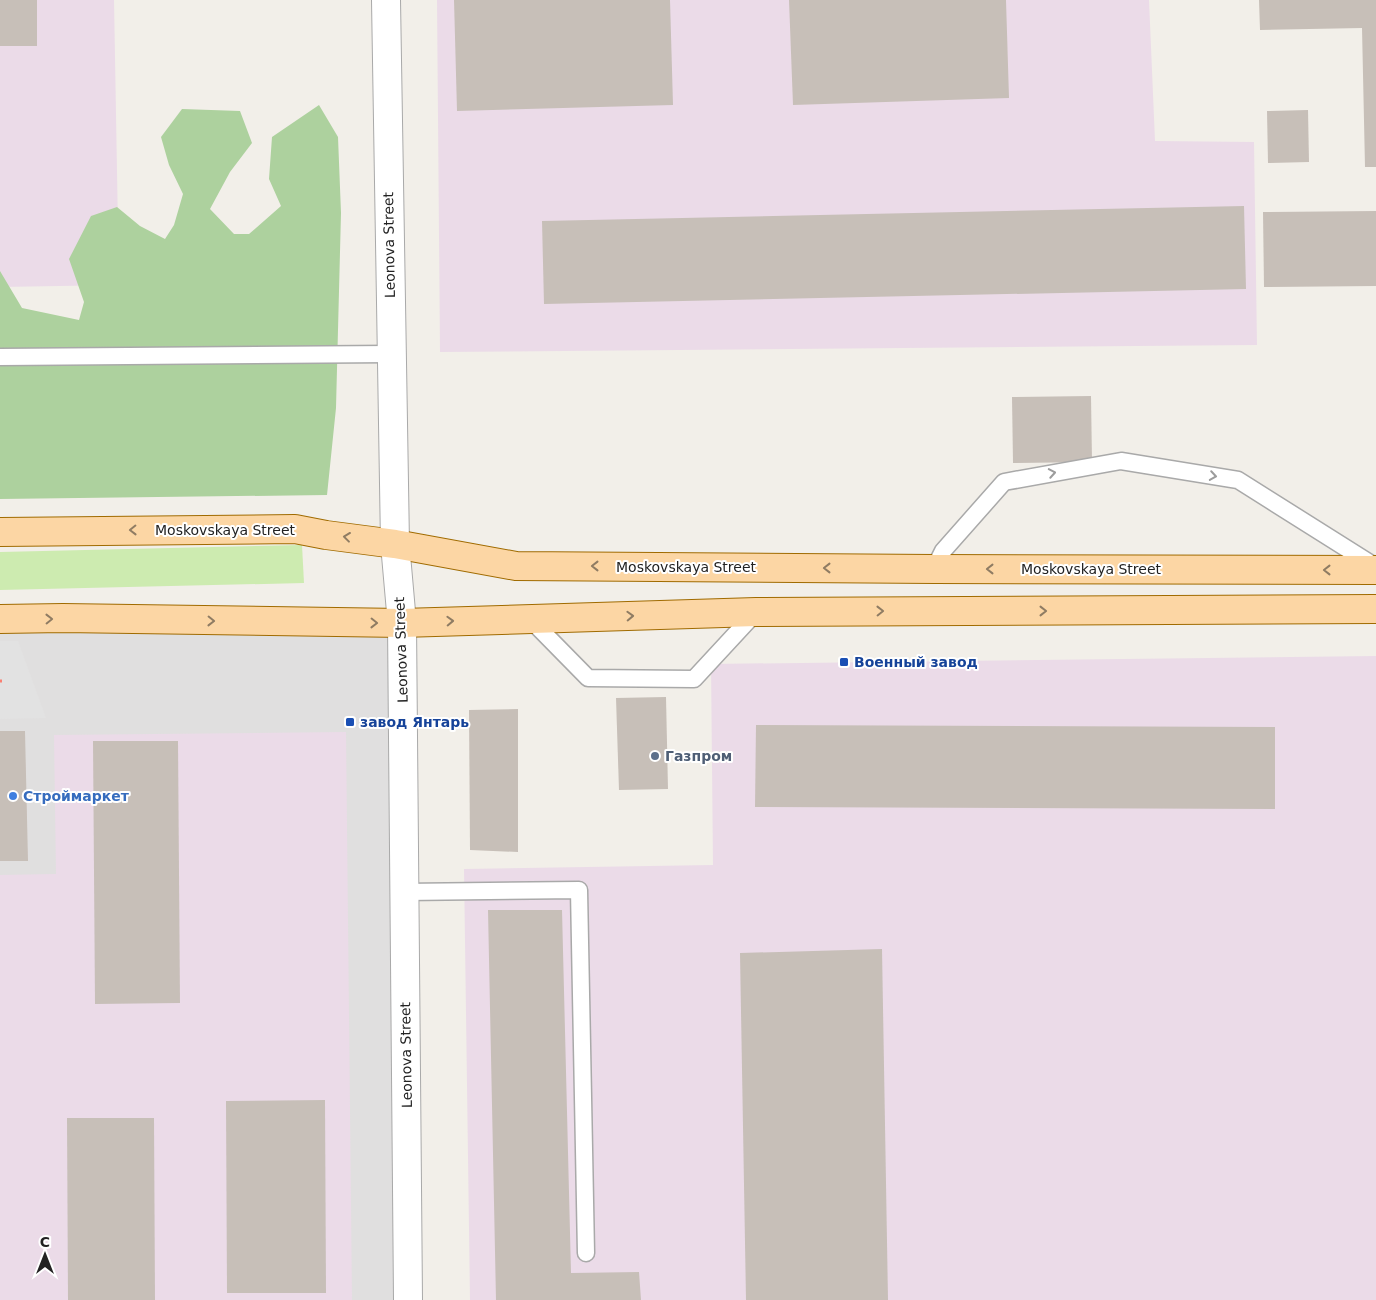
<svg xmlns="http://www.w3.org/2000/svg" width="1376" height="1300" font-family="'DejaVu Sans',sans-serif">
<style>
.residential{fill:#e0dfdf}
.industrial{fill:#ebdbe8}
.grass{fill:#cdebb0}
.forest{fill:#add19e}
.parking{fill:#e2e2e2}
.building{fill:#c7bfb8}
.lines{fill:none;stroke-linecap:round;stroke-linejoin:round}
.service-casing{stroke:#a9a9a9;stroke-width:19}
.tertiary-casing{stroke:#a9a9a9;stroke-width:30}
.primary-casing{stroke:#a06b00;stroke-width:30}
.path{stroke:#fa8072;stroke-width:3;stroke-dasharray:2.5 2.5;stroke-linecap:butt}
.service{stroke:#fff;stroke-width:16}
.tertiary{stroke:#fff;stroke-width:28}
.primary{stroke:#fcd6a4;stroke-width:28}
.oneway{stroke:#9c9c9c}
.oneway2{stroke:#8f7c63}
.transit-dot{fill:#1a4fb4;stroke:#fff;stroke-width:2}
.service-dot{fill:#5c6f8a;stroke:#fff;stroke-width:2}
.shop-dot{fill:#3f7fe0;stroke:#fff;stroke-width:2}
.labels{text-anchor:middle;stroke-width:4;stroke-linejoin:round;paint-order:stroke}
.street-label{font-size:14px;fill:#222;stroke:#fff}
.transit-label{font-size:14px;font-weight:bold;fill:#164399;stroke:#fff;text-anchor:start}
.service-label{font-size:14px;font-weight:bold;fill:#4e5e75;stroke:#fff;text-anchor:start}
.shop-label{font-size:14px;font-weight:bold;fill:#366cbe;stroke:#fff;text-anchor:start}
</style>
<rect width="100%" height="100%" fill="#f2efe9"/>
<polygon class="residential" points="0,619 402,623 408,1300 0,1300"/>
<g class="industrial">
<polygon points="0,0 114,0 119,285 0,287"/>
<polygon points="437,0 1149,0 1155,141 1254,142 1257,345 440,352"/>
<polygon points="1376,656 1376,1300 470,1300 464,869 713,865 711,664"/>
<polygon points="346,732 352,1300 0,1300 0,875 56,874 54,735"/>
</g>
<polygon class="grass" points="302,545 304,583 0,590 0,552"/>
<polygon class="forest" points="319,105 338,137 341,213 336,408 327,495 0,499 0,271 22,308 79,320 84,302 69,259 91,216 117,207 140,226 165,239 174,225 183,194 169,165 161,137 182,109 240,111 252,143 230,172 210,209 234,234 249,234 281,206 269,179 272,137"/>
<polygon class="parking" points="0,641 18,641 46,718 0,719"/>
<g class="building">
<rect x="0" y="0" width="37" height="46"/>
<polygon points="454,0 670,0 673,105 457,111"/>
<polygon points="789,0 1006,0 1009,98 793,105"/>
<polygon points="1259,0 1376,0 1376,167 1365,167 1362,28 1260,30"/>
<polygon points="1308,110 1309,162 1268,163 1267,111"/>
<polygon points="1244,206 1246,289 544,304 542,221"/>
<polygon points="1376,211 1376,286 1264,287 1263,212"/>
<polygon points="1091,396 1092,462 1013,463 1012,397"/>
<polygon points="666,697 668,789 619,790 616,698"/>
<polygon points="518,709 518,852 470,850 469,710"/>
<polygon points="756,725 1275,727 1275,809 755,807"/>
<polygon points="0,731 25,731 28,861 0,861"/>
<polygon points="93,741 178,741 180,1003 95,1004"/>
<polygon points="488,910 562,910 571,1273 639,1272 641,1300 496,1300"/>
<polygon points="882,949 888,1300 746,1300 740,953"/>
<polygon points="325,1100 326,1293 227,1293 226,1101"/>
<polygon points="67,1118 154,1118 155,1300 68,1300"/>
</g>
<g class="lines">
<g class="service-casing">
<g id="service">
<polyline points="0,357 391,354"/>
<polyline points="934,569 943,551 1004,482 1121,461 1238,480 1376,567"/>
<polyline points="529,618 588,678 694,679 756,612"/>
<polyline points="404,892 579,890 586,1253"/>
</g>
</g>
<g class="tertiary-casing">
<polyline id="tertiary" points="386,0 395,544 402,623 408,1300"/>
</g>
<g class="primary-casing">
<g id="primary">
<polyline points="0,532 295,529 326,535 395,544 516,566 934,569 1376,570"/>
<polyline points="0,619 63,618 402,623 756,612 1376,609"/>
</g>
</g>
<polyline class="path" points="0,681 2,681"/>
<use href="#service" class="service"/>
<use href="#tertiary" class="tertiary"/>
<use href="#primary" class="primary"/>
</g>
<defs><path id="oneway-chevron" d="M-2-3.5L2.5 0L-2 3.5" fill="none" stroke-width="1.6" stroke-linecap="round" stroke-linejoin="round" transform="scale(1.25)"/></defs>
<g class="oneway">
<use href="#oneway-chevron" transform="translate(1052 473) rotate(-10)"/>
<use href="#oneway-chevron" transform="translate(1213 476) rotate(9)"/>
</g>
<g class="oneway2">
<use href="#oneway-chevron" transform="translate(133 530) rotate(179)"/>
<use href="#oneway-chevron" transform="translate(347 537) rotate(-173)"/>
<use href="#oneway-chevron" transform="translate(595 566) rotate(-180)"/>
<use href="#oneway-chevron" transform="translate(827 568) rotate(-180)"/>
<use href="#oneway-chevron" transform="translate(990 569) rotate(-180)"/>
<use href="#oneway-chevron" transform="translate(1327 570) rotate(-180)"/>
<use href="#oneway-chevron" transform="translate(880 611) rotate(-1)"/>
<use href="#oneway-chevron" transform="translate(1043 611)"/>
<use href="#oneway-chevron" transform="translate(630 616) rotate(-2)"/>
<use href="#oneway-chevron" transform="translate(49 619) rotate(-1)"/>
<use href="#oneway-chevron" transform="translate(211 621) rotate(1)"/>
<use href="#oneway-chevron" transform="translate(450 621) rotate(-2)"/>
<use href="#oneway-chevron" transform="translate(374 623) rotate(1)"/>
</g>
<g class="transit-dot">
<rect x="839" y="657" width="10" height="10" rx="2.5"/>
<rect x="345" y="717" width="10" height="10" rx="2.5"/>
</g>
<circle class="service-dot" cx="655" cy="756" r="5"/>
<circle class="shop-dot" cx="13" cy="796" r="5"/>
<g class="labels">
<g class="street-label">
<text transform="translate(389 245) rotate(-91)" y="5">Leonova Street</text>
<text x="225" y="535">Moskovskaya Street</text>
<text x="686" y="572">Moskovskaya Street</text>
<text x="1091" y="574">Moskovskaya Street</text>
<text transform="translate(401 650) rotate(-92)" y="5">Leonova Street</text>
<text transform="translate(406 1055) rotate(-91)" y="5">Leonova Street</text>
</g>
<g class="transit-label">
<text x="854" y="667">Военный завод</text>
<text x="360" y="727">завод Янтарь</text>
</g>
<g class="service-label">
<text x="665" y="761">Газпром</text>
</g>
<g class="shop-label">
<text x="23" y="801">Строймаркет</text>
</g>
</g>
<g transform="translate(45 1255)" stroke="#ffffff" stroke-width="4" paint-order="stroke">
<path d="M0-4L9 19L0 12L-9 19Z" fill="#222222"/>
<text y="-8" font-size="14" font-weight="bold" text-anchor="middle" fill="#222222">С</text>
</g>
</svg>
